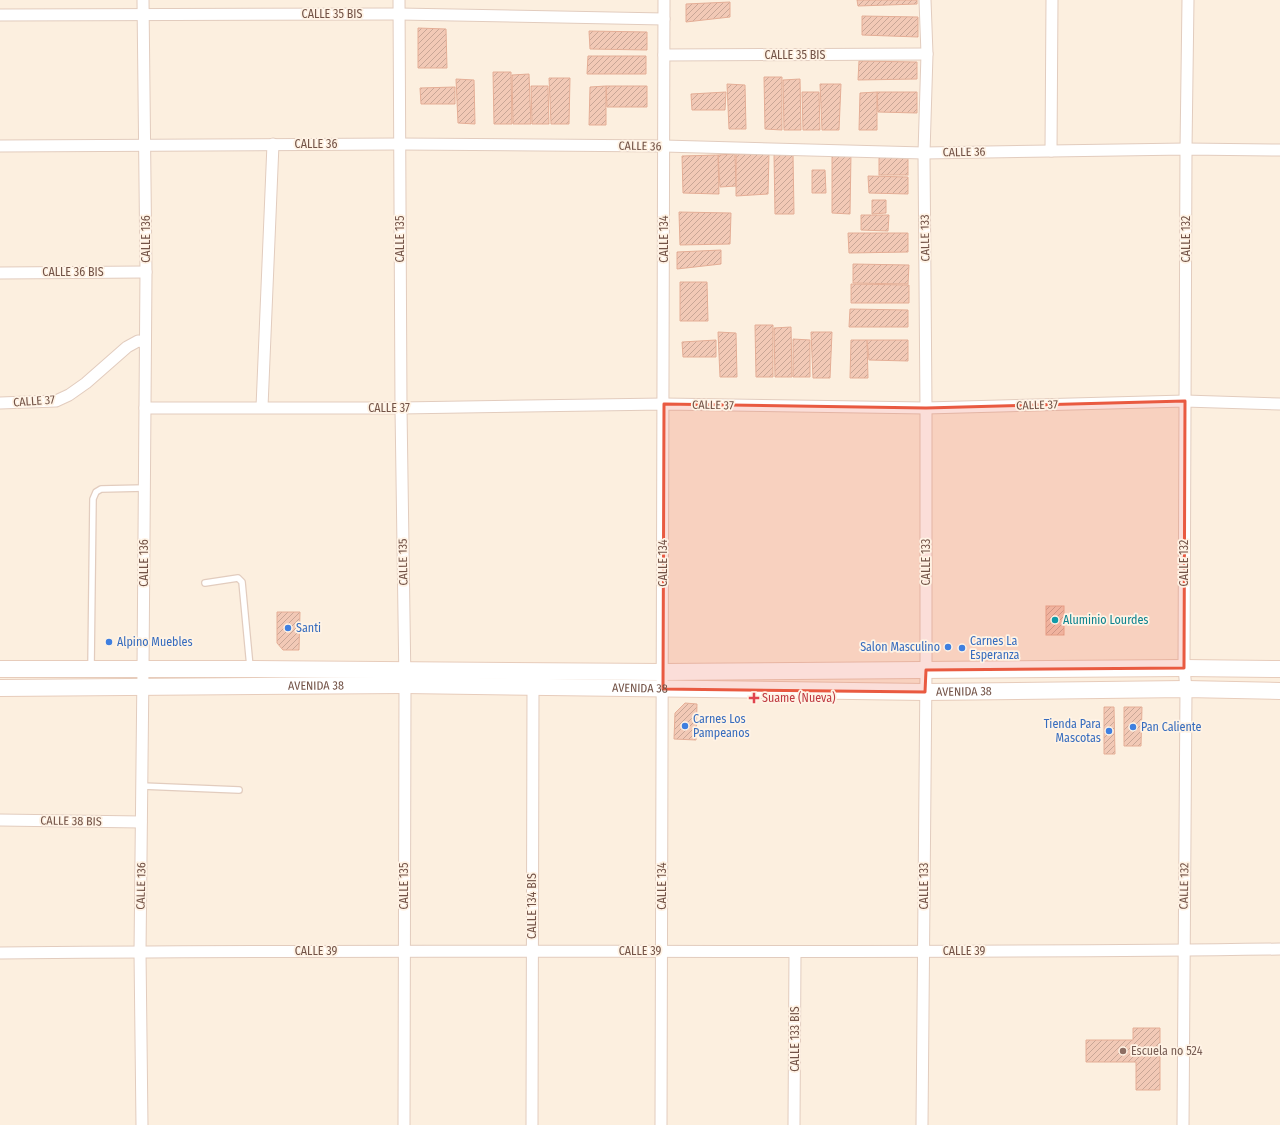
<svg xmlns="http://www.w3.org/2000/svg" width="1280" height="1125" font-family="'Fira Sans Condensed',sans-serif">
<style>
.building{fill:url(#building-hatch);stroke:#e5ae96}
.lines{fill:none;stroke-linecap:round;stroke-linejoin:round}
.service-casing{stroke:#e2ccbe;stroke-width:8}
.minor-casing{stroke:#e2ccbe;stroke-width:13}
.secondary-casing{stroke:#e7ccbb;stroke-width:18}
.service{stroke:#fff;stroke-width:5.5}
.minor{stroke:#fff;stroke-width:11}
.secondary{stroke:#fff;stroke-width:16}
.marked{fill:#e95a41;fill-opacity:0.2;stroke:#e95a41;stroke-width:3;stroke-linejoin:round}
.culture-dot{fill:#0f9aa8;stroke:#fff3e5;stroke-width:1.5}
.shop-dot{fill:#3f7fe0;stroke:#fff3e5;stroke-width:1.5}
.health-dot{fill:#e0444e;stroke:#fff3e5;stroke-width:1.5}
.education-dot{fill:#8d6e63;stroke:#fff3e5;stroke-width:1.5}
.labels{text-anchor:middle;stroke-width:3.5;stroke-linejoin:round;paint-order:stroke}
.street-label{font-size:12px;fill:#735347;stroke:#fff3e5}
.culture-label{font-size:12px;fill:#0d838f;stroke:#fff3e5;text-anchor:start}
.shop-label{font-size:12px;fill:#366cbe;stroke:#fff3e5;text-anchor:start}
.health-label{font-size:12px;fill:#be3a42;stroke:#fff3e5;text-anchor:start}
.education-label{font-size:12px;fill:#785e54;stroke:#fff3e5;text-anchor:start}
</style>
<defs>
<pattern id="building-hatch" width="6" height="6" patternUnits="userSpaceOnUse"><rect width="6" height="6" fill="#f2c9b6"/><path d="M-1 1l2-2M0 6l6-6M5 7l2-2" fill="none" stroke="#c8a696"/></pattern>
</defs>
<rect width="100%" height="100%" fill="#fcefdf"/>
<g class="building">
<polygon points="857,0 917,0 917,4 858,6"/>
<polygon points="730,2 730,17 686,22 686,4"/>
<polygon points="862,16 918,17 918,37 862,35"/>
<polygon points="418,28 446,29 447,68 418,68"/>
<polygon points="589,31 647,32 647,50 590,49"/>
<polygon points="588,56 646,56 646,74 587,74"/>
<polygon points="859,61 917,62 917,79 858,80"/>
<polygon points="493,72 511,72 512,124 494,124"/>
<polygon points="529,74 531,124 513,124 512,75"/>
<polygon points="764,77 782,77 782,130 765,129"/>
<polygon points="549,78 570,78 569,124 551,124"/>
<polygon points="456,79 474,80 475,124 458,123"/>
<polygon points="800,79 801,130 784,130 783,80"/>
<polygon points="727,84 745,85 746,129 729,129"/>
<polygon points="820,84 841,84 839,130 822,130"/>
<polygon points="531,86 548,86 549,124 532,124"/>
<polygon points="606,86 647,86 647,107 607,107"/>
<polygon points="606,86 606,125 589,125 590,87"/>
<polygon points="455,87 455,104 421,104 420,88"/>
<polygon points="726,92 725,110 692,110 691,94"/>
<polygon points="802,92 819,92 820,130 803,130"/>
<polygon points="877,92 917,92 917,113 878,112"/>
<polygon points="877,92 877,130 859,130 860,93"/>
<polygon points="832,153 851,153 850,214 832,213"/>
<rect x="879" y="153" width="29" height="22"/>
<polygon points="735,154 736,186 720,187 718,155"/>
<polygon points="736,154 769,154 768,194 736,196"/>
<polygon points="774,154 793,154 794,214 775,214"/>
<polygon points="718,155 719,194 683,193 682,156"/>
<polygon points="812,170 825,170 826,193 812,193"/>
<polygon points="868,176 908,177 908,194 869,193"/>
<polygon points="872,200 886,200 886,213 872,214"/>
<polygon points="679,212 731,213 730,244 680,245"/>
<polygon points="861,215 889,215 888,231 861,230"/>
<polygon points="848,233 908,233 908,252 849,253"/>
<polygon points="721,250 721,264 677,269 677,252"/>
<polygon points="853,264 909,265 908,284 853,283"/>
<polygon points="680,282 707,282 708,321 680,321"/>
<polygon points="851,284 909,285 909,303 851,303"/>
<polygon points="850,309 908,310 908,327 849,327"/>
<polygon points="755,325 773,325 773,377 756,377"/>
<polygon points="791,327 792,377 775,377 774,328"/>
<polygon points="718,332 736,333 737,377 720,377"/>
<polygon points="811,332 832,332 830,378 813,378"/>
<polygon points="793,339 810,340 810,377 793,377"/>
<polygon points="716,340 716,357 683,357 682,342"/>
<polygon points="851,340 867,340 868,378 850,378"/>
<polygon points="867,340 908,340 908,361 869,360"/>
<rect x="1046" y="606" width="18" height="29"/>
<polygon points="277,612 300,612 299,650 283,650 277,643"/>
<polygon points="685,703 697,704 696,740 674,739 675,713"/>
<polygon points="1104,707 1114,707 1115,754 1104,754"/>
<polygon points="1124,707 1142,707 1141,746 1124,746"/>
<polygon points="1133,1028 1160,1028 1160,1090 1136,1090 1136,1062 1086,1062 1086,1040 1133,1040"/>
</g>
<g class="lines">
<g class="service-casing">
<g id="service">
<polyline points="205,583 238,578 242,582 250,667"/>
<polyline points="91,667 93,499 96,492 101,489 145,488"/>
<polyline points="142,786 239,790"/>
</g>
</g>
<g class="minor-casing">
<g id="minor">
<polyline points="399,0 401,408 405,685 404,1125"/>
<polyline points="0,15 399,14 664,19"/>
<polyline points="664,55 927,54"/>
<polyline points="0,146 399,144 664,146 924,153 1186,149 1280,150"/>
<polyline points="1051,151 1052,0"/>
<polyline points="0,273 146,272"/>
<polyline points="0,403 56,401 69,395 86,383 127,347 138,341 145,342"/>
<polyline points="262,407 273,144"/>
<polyline points="145,408 401,408 664,404 926,408 1185,401 1280,404"/>
<polyline points="0,820 141,822"/>
<path d="M 0,953 C 427,948 853,955 1280,949"/>
<polyline points="142,1125 140,952 143,669 146,272 143,0"/>
<polyline points="532,1125 533,688"/>
<polyline points="661,1125 664,0"/>
<polyline points="794,1125 795,953"/>
<polyline points="922,1125 926,670 926,408 924,153 927,54 925,0"/>
<polyline points="1183,1125 1186,689 1184,668 1186,149 1188,0"/>
</g>
</g>
<g class="secondary-casing">
<g id="secondary">
<polyline points="0,669 250,669 662,672 1184,668 1280,669"/>
<path id="s1" d="M 0,688 L 405,685 L 925,692 L 1186,689 L 1280,691"/>
</g>
</g>
<use href="#service" class="service"/>
<use href="#minor" class="minor"/>
<use href="#secondary" class="secondary"/>
</g>
<path class="marked" d="M 1185,401 L 1184,668 L 926,670 L 925,692 L 663,689 L 664,404 L 926,408 Z"/>
<circle class="culture-dot" cx="1055" cy="620" r="4"/>
<g class="shop-dot">
<circle cx="288" cy="628" r="4"/>
<circle cx="109" cy="642" r="4"/>
<circle cx="948" cy="647" r="4"/>
<circle cx="962" cy="648" r="4"/>
<circle cx="685" cy="726" r="4"/>
<circle cx="1133" cy="727" r="4"/>
<circle cx="1109" cy="731" r="4"/>
</g>
<path class="health-dot" d="M752 692h4v4h4v4h-4v4h-4v-4h-4v-4h4z"/>
<circle class="education-dot" cx="1123" cy="1051" r="4"/>
<g class="labels">
<g class="street-label">
<text x="332" y="18">CALLE 35 BIS</text>
<text x="795" y="59">CALLE 35 BIS</text>
<text x="316" y="148">CALLE 36</text>
<text transform="translate(640 146) rotate(1)" y="4">CALLE 36</text>
<text transform="translate(964 152) rotate(-1)" y="4">CALLE 36</text>
<text transform="translate(925 238) rotate(-91)" y="4">CALLE 133</text>
<text transform="translate(146 239) rotate(-90)" y="4">CALLE 136</text>
<text transform="translate(400 239) rotate(-90)" y="4">CALLE 135</text>
<text transform="translate(664 239) rotate(-90)" y="4">CALLE 134</text>
<text transform="translate(1186 239) rotate(-90)" y="4">CALLE 132</text>
<text x="73" y="276">CALLE 36 BIS</text>
<text transform="translate(34 401) rotate(-4)" y="4">CALLE 37</text>
<text transform="translate(713 405) rotate(1)" y="4">CALLE 37</text>
<text transform="translate(1037 405) rotate(-2)" y="4">CALLE 37</text>
<text x="389" y="412">CALLE 37</text>
<text transform="translate(403 562) rotate(-91)" y="4">CALLE 135</text>
<text transform="translate(926 562) rotate(-90)" y="4">CALLE 133</text>
<text transform="translate(144 563) rotate(-90)" y="4">CALLE 136</text>
<text transform="translate(663 563) rotate(-90)" y="4">CALLE 134</text>
<text transform="translate(1184 563) rotate(-90)" y="4">CALLE 132</text>
<text dy="4" stroke="none"><textPath href="#s1" startOffset="316">AVENIDA 38</textPath></text>
<text dy="4" stroke="none"><textPath href="#s1" startOffset="640">AVENIDA 38</textPath></text>
<text dy="4" stroke="none"><textPath href="#s1" startOffset="964">AVENIDA 38</textPath></text>
<text transform="translate(71 821) rotate(1)" y="4">CALLE 38 BIS</text>
<text transform="translate(141 886) rotate(-89)" y="4">CALLE 136</text>
<text transform="translate(404 886) rotate(-90)" y="4">CALLE 135</text>
<text transform="translate(662 886) rotate(-90)" y="4">CALLE 134</text>
<text transform="translate(924 886) rotate(-90)" y="4">CALLE 133</text>
<text transform="translate(1184 886) rotate(-89)" y="4">CALLE 132</text>
<text transform="translate(532 906) rotate(-90)" y="4">CALLE 134 BIS</text>
<text x="316" y="955">CALLE 39</text>
<text x="640" y="955">CALLE 39</text>
<text x="964" y="955">CALLE 39</text>
<text transform="translate(795 1039) rotate(-90)" y="4">CALLE 133 BIS</text>
</g>
<g class="culture-label">
<text x="1063" y="624">Aluminio Lourdes</text>
</g>
<g class="shop-label">
<text x="296" y="632">Santi</text>
<text x="970" y="645">Carnes La<tspan x="970" dy="14">Esperanza</tspan></text>
<text x="117" y="646">Alpino Muebles</text>
<text x="940" y="651" text-anchor="end">Salon Masculino</text>
<text x="693" y="723">Carnes Los<tspan x="693" dy="14">Pampeanos</tspan></text>
<text x="1101" y="728" text-anchor="end">Tienda Para<tspan x="1101" dy="14">Mascotas</tspan></text>
<text x="1141" y="731">Pan Caliente</text>
</g>
<g class="health-label">
<text x="762" y="702">Suame (Nueva)</text>
</g>
<g class="education-label">
<text x="1131" y="1055">Escuela no 524</text>
</g>
</g>
</svg>
